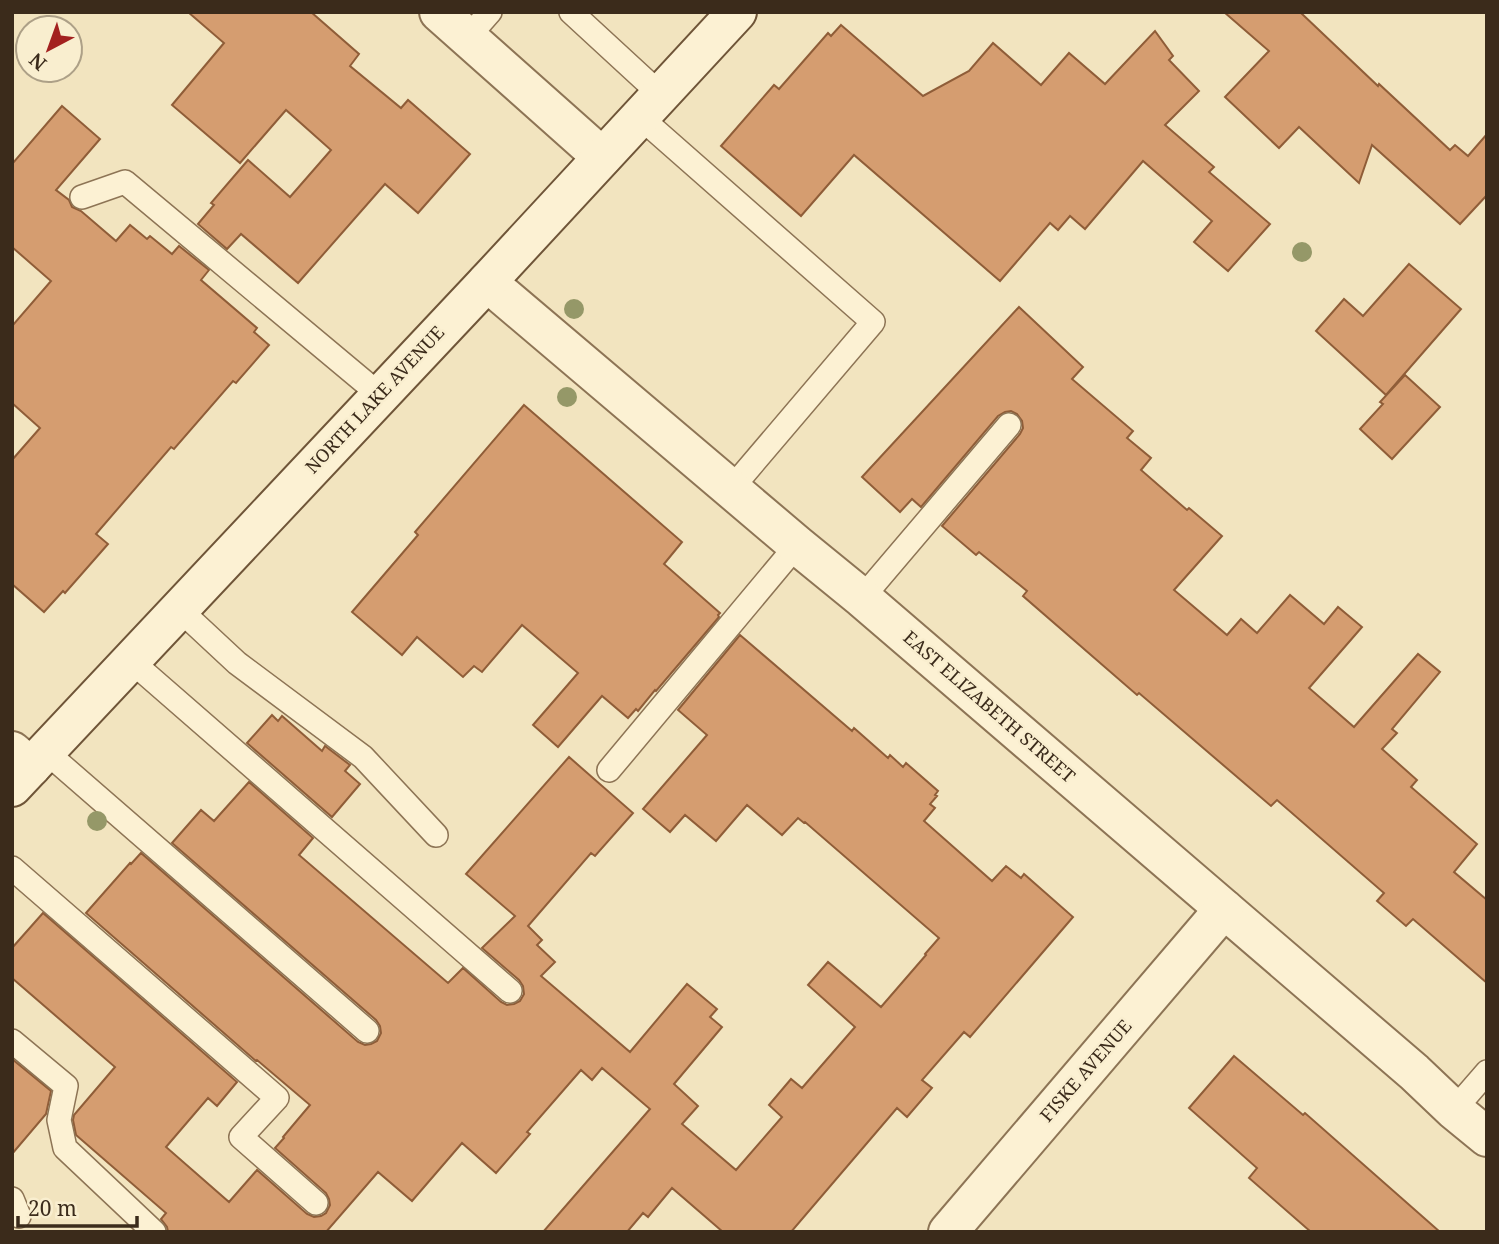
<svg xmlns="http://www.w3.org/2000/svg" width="1499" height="1244" font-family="'Noto Serif',serif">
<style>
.building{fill:#d59d70;stroke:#8f5d38;stroke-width:2}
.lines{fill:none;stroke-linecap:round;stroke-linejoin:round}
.lane-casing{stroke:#8d7455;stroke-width:26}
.street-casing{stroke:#8d7455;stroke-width:42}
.secondary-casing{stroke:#6f5538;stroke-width:42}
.lane{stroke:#fcf1d3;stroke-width:23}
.street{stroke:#fcf1d3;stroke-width:38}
.secondary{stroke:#fcf1d3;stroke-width:38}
.tree{fill:#959868}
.labels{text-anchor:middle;stroke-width:5;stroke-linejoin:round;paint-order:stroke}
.street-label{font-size:18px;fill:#3b2b1b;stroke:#f9eecf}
</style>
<rect width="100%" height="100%" fill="#f2e4bf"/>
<g class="building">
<polygon points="188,12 311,12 359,54 350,66 401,108 408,100 470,154 418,213 385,184 298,283 241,234 227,249 198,224 214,205 211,203 248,160 290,197 331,150 286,110 240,163 172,105 224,43"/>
<polygon points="1224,12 1300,12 1378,86 1379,84 1450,150 1455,145 1468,156 1487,134 1487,195 1460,224 1372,145 1359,183 1299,127 1279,148 1225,97 1269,51"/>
<polygon points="841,25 923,96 969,71 993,43 1041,85 1069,53 1105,84 1155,31 1173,56 1169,60 1199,91 1165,125 1214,167 1209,172 1270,224 1228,271 1194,242 1212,221 1143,161 1085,229 1070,216 1058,230 1050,223 1000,281 854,155 801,216 721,146 774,85 779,89 828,33 831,36"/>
<polygon points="62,106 100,139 56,190 69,200 72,207 81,211 116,241 130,225 147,239 150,236 172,254 179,246 209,270 201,280 257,328 254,332 269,345 236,383 233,381 174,449 171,447 96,534 108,544 65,593 63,591 44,612 12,584 12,460 40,428 12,403 12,326 51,281 12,247 12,164"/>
<polygon points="1409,264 1461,309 1386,395 1316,331 1344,299 1363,316"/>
<polygon points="1019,307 1083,367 1072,379 1133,431 1127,438 1151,458 1141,470 1187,510 1189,508 1222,536 1174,590 1227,635 1241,619 1257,633 1290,595 1324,624 1338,607 1362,627 1309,688 1354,727 1418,654 1440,672 1392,729 1397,733 1382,749 1417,780 1411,787 1477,844 1454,872 1487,900 1487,983 1413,919 1406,926 1377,901 1384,893 1277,800 1271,806 1139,693 1137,695 1023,596 1027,591 979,552 976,555 942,526 1020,434 1023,428 1022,421 1017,414 1011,411 1005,412 998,416 921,507 912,499 900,512 862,477"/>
<polygon points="1405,375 1440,407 1392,459 1360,429 1383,404 1380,402"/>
<polygon points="524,405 682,542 664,564 720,613 718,615 719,617 656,691 655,690 638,711 636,709 628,718 602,696 558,747 533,725 578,673 522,625 482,672 474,666 463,677 417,637 402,655 352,612 418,535 415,532"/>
<polygon points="740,635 852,731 854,728 888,758 890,755 903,767 906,763 938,791 935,795 937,796 930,804 935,808 924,821 992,881 1006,866 1021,878 1024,874 1073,917 970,1037 964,1032 922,1080 932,1088 907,1117 897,1108 791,1232 723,1232 672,1188 648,1217 643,1213 627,1232 543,1232 650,1109 602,1068 592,1080 581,1070 527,1132 530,1134 496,1173 462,1143 412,1201 378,1172 326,1232 168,1232 167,1227 161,1219 166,1213 76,1135 73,1120 74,1115 115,1067 12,978 12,948 43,913 237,1082 217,1106 208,1098 166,1147 229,1202 257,1170 307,1214 314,1217 321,1216 326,1213 330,1205 329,1199 326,1193 275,1148 284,1138 283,1137 310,1105 257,1060 256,1061 86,913 130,863 131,864 141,853 358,1042 365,1045 371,1044 377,1041 381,1033 380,1026 376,1020 172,843 201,810 214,821 249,782 313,838 299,855 448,983 463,968 501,1002 507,1005 514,1004 520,1001 524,994 523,986 519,980 482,948 515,916 466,874 569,757 633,813 595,856 591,853 528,926 542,940 537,945 555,962 541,976 630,1052 687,984 717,1009 710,1017 722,1027 674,1084 698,1106 682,1124 736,1170 782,1117 769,1105 791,1079 802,1088 855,1027 808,985 828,962 881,1007 926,955 925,954 939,938 805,822 804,823 798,818 782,835 747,805 716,841 685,815 670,832 643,809 707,735 678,710"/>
<polygon points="272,715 278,721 282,716 322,751 325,746 350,765 345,771 360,784 332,817 247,743"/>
<polygon points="1234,1056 1303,1115 1305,1113 1440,1232 1311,1232 1249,1178 1257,1168 1189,1108"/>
<polygon points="12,1059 51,1091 46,1114 12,1154"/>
</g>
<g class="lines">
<g class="lane-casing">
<g id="lane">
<polyline points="571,12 660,94"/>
<polyline points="468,37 490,12"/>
<polyline points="640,117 873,322 731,489"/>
<polyline points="82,197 125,182 380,395"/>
<polyline points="862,598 1009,425"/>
<polyline points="179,609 237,663 363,757 436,835"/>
<polyline points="130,660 510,991"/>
<polyline points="45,751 367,1031"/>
<polyline points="609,770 797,545"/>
<polyline points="12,868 277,1098 241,1137 316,1203"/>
<polyline points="12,1041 66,1086 59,1120 65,1148 154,1232"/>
<polyline points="1454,1110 1487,1072"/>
<polyline points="12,1199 19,1216"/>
</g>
</g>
<g class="street-casing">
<g id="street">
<polyline points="439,12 602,157"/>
<polyline points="487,282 797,545 862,598 1414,1072 1454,1110 1487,1137"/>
<polyline points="12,751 31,767"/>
<polyline points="948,1232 1224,909"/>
</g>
</g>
<g class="secondary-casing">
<polyline id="secondary" points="12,787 487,282 737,12"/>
</g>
<use href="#lane" class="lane"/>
<use href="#street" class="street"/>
<use href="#secondary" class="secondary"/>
</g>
<g class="tree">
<circle cx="1302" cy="252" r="10"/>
<circle cx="574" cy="309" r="10"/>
<circle cx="567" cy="397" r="10"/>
<circle cx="97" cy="821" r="10"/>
</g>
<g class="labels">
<g class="street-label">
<text transform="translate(375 400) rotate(-47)" y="6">NORTH LAKE AVENUE</text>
<text transform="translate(989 707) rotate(41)" y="6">EAST ELIZABETH STREET</text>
<text transform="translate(1086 1071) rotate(-49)" y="6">FISKE AVENUE</text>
</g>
</g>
<rect width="1499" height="1244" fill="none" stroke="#3b2b1b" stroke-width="28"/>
<g transform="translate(49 49) rotate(221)"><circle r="33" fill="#f9eecf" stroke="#ada087" stroke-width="2"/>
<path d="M0-5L12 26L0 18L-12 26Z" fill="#a3211f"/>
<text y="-10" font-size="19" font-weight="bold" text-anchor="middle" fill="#3b2b1b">N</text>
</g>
<path d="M18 1216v10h119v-10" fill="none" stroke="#3b2b1b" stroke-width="3.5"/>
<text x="28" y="1216" font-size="21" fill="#3b2b1b" stroke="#f9eecf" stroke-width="5" paint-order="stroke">20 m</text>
</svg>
